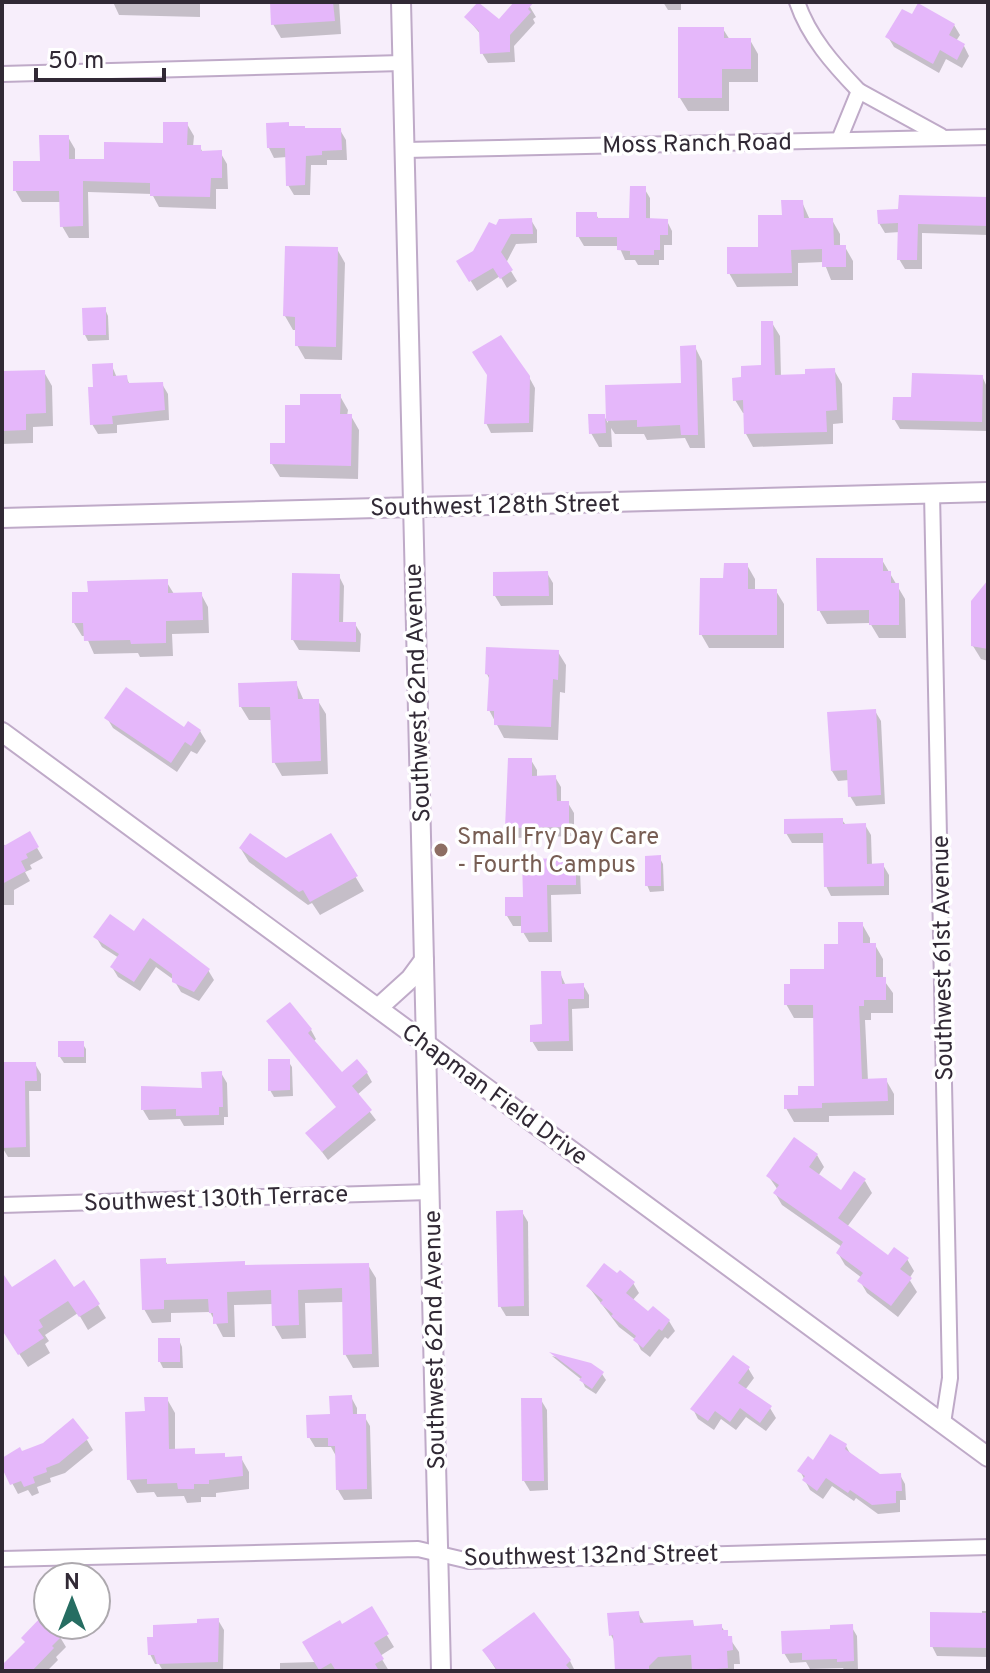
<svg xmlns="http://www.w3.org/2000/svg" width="990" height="1673" font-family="Overpass,sans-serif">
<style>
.shadow{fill:#0003}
.building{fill:#e5b7fa}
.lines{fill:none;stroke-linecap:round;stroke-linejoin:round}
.minor-casing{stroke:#bfaac8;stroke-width:18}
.tertiary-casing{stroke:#bfaac8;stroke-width:22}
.minor{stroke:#fff;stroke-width:14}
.tertiary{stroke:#fff;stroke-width:18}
.education-dot{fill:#8d6e63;stroke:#fff;stroke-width:3}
.labels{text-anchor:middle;stroke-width:7;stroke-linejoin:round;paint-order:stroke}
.street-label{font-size:24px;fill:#312935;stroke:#fff}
.education-label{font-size:24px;fill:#785e54;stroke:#fff;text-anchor:start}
</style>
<rect width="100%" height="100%" fill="#f7eefb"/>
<g class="shadow">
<polygon points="113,2 200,2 200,17 119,15"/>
<polygon points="272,2 339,2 341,34 281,38 273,24"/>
<polygon points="517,2 525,2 530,7 536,17 533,19 535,23 514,46 515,62 488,63 482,53 482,36 467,18 499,22"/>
<polygon points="663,2 681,2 681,10 668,10"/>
<polygon points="954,25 960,35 956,41 964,46 969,56 962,68 946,59 939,73 894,47 888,37"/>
<polygon points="723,29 730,40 750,40 758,54 758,82 729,82 729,111 688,111 680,98"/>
<polygon points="187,124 194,136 193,147 200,147 203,153 220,152 227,164 228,189 216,189 216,209 159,207 152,194 88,192 89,238 69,238 62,226 62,202 22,202 15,190 68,137 75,149 75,161 106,161 165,145"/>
<polygon points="340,130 346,140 347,160 327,160 327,165 311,165 310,195 294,195 288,185 287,157 274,158 269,148"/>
<polygon points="644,188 650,198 650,220 667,221 672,231 672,245 664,245 664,260 659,260 659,265 638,265 635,260 625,260 619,246 584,246 578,236 596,214 599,220 631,220"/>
<polygon points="988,199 988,235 922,233 922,269 905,269 899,259 900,232 885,233 879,223"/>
<polygon points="802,202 810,220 832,220 840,234 840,247 845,247 853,261 853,280 831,280 824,262 798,263 798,286 737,287 729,273 760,249 784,217"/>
<polygon points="531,220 537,230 537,243 516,244 506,263 517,281 507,288 500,276 477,291 459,262 475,252 496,228"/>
<polygon points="337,249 345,263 342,360 305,359 297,345 297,330 293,330 285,316"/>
<polygon points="105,309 108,316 109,340 88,341 85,335"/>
<polygon points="772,323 780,336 781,377 807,376 834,370 842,384 843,423 833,424 833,444 753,447 746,434 745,413 743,413 735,400 743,379 763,367"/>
<polygon points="695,347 702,361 705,448 690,448 685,438 647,440 644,434 615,434 611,428 612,447 599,447 591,433 604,416 608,423 607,387 683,385"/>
<polygon points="112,366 117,378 126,377 130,385 162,384 168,394 169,420 117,425 117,433 98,434 92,424 95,389"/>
<polygon points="44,372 52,386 53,426 33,427 33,443 2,444 2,373"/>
<polygon points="982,376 987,387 986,431 900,429 894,419 913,399"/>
<polygon points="529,377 535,388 533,432 491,433 486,423"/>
<polygon points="340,396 348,410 347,416 351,416 359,430 358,479 280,477 272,464 287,445 302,407"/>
<polygon points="882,560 905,599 906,638 879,638 870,623 827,624 819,610"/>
<polygon points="747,565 755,579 755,591 776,591 784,604 784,648 709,648 701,634 725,580"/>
<polygon points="547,573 553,583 553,605 501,606 495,596"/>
<polygon points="339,576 344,586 343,624 355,624 361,634 360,652 299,650 293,640"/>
<polygon points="166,581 174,594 201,594 208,607 209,633 172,634 173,656 140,657 138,653 94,654 86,636 82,636 74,623"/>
<polygon points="988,583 988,661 981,659 973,646"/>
<polygon points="558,652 566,665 565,693 560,692 558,740 504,738 489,710 490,680 487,674"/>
<polygon points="296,683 304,701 318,701 326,714 328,774 282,776 274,762 272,720 249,720 241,707"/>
<polygon points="875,711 881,721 885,804 856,806 850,796 849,780 838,781 832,771"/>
<polygon points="107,718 200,731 206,741 197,754 191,751 177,772 113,728"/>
<polygon points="531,760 537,770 537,778 555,777 561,787 561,803 568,803 574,813 574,836 513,838 507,828"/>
<polygon points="842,820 846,825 865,825 871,835 872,866 883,865 889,875 889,895 831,896 826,886 825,843 792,843 786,833"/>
<polygon points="29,834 43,858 30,865 32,869 25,872 30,881 14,890 14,905 2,905 2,842 6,847"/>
<polygon points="331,836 364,891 320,915 312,903 308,905 249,862 241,849 286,861"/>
<polygon points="659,857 663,864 664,891 650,892 647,885"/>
<polygon points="575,860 580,870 581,894 551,895 552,942 529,942 523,932 523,926 513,926 507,916"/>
<polygon points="862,924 870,938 870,945 875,945 883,959 883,979 893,993 893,1013 871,1013 871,1020 865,1020 868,1081 886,1080 894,1094 894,1115 829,1116 829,1122 794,1122 786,1108 816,1088 815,1018 794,1018 786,1004 826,971 840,946"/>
<polygon points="135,934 208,970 214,980 199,1001 181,992 174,980 156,967 140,991 118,977 112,967 119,958 102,947 96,937"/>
<polygon points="560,973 566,986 583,985 589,995 589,1008 572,1009 573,1051 538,1051 532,1041 544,1026"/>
<polygon points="289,1005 311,1030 316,1039 313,1042 341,1075 367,1073 372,1082 357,1095 376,1120 328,1160 308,1133 338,1108"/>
<polygon points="82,1043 86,1049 86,1063 64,1063 60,1057"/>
<polygon points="288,1061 292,1067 293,1096 274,1097 270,1090"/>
<polygon points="35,1064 41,1074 41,1091 29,1091 30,1157 8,1157 2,1147 2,1065"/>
<polygon points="221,1073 227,1083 228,1117 224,1117 224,1125 184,1126 180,1119 149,1120 143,1110 204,1090"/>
<polygon points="817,1155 824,1167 818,1176 841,1193 865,1181 872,1193 847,1227 888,1258 907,1259 914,1271 909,1279 917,1292 898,1317 867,1293 860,1281 862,1278 845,1265 838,1253 842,1247 782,1205 775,1193 778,1190 769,1177"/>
<polygon points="522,1212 528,1222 529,1316 506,1316 500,1306"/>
<polygon points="165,1260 168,1266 246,1267 368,1265 376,1278 379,1367 353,1368 345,1354 344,1302 305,1303 306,1338 282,1339 274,1325 273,1304 234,1305 235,1337 223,1337 210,1312 171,1313 171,1322 152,1323 144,1309"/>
<polygon points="2,1275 11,1289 73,1289 98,1305 106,1318 88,1330 78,1313 45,1335 49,1341 45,1344 50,1353 28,1367 2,1328"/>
<polygon points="633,1283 639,1293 632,1301 649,1314 669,1321 675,1331 668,1339 665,1337 650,1357 641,1350 636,1340 619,1327 588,1286"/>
<polygon points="179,1340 182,1347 183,1368 163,1368 160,1362"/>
<polygon points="552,1356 590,1365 602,1374 606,1380 596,1394 585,1387 582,1380"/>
<polygon points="748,1368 754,1378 745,1390 770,1408 776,1418 766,1431 746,1417 736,1430 721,1419 714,1430 698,1419 693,1409"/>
<polygon points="351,1397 357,1408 357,1416 364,1416 370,1426 372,1499 344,1500 338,1490 336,1456 331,1447 315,1447 309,1437"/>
<polygon points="167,1399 175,1413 175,1451 193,1450 196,1455 241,1458 249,1472 249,1489 216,1493 216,1497 201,1497 201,1502 187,1503 184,1496 157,1497 154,1492 137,1493 129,1479 147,1413"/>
<polygon points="541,1400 547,1410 548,1490 530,1491 524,1481"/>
<polygon points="87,1440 93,1450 65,1473 50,1478 51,1482 37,1487 39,1493 32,1496 28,1490 18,1494 2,1464 2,1460 21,1453"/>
<polygon points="846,1446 852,1457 880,1476 900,1475 905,1484 906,1500 900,1500 900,1512 878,1514 856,1498 854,1501 832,1486 823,1499 810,1490 800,1471"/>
<polygon points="371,1609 394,1647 380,1656 389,1671 280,1671 280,1663 315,1662 342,1626"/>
<polygon points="982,1611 988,1611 988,1657 937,1656 932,1646 982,1615"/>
<polygon points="638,1613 645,1625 692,1622 695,1628 721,1626 739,1652 740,1664 734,1664 734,1671 694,1671 694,1669 616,1671 615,1643 611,1635"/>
<polygon points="42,1619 60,1637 66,1647 56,1657 58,1660 47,1671 2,1671 26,1644"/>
<polygon points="218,1620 224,1630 223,1671 163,1671 159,1664 155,1664 150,1654 199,1625"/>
<polygon points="851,1626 857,1636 858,1671 845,1671 843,1668 810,1669 806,1662 790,1663 784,1653 832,1631"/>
<polygon points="484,1651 570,1661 575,1671 497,1671"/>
</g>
<g class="building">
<polygon points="270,2 333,2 335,21 271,25"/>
<polygon points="478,2 499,19 514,2 534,2 528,9 531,12 510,35 510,52 480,54 479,31 464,17"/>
<polygon points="918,3 955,24 949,35 965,44 957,60 940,50 933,64 885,37 902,9 912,14"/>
<polygon points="678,27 724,27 724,38 751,38 751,69 722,69 722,98 678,98"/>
<polygon points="163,122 188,122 187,145 201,145 201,151 222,150 222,178 211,178 210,197 150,196 150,183 83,181 83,226 60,227 59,191 13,191 13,161 40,161 39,135 69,135 69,159 104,159 104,142 163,143"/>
<polygon points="289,122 289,126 305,126 305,128 341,128 342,150 322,151 322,155 306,156 305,185 286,186 285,148 267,148 266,123"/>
<polygon points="630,186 646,186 646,218 668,219 668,235 660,235 660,250 654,250 654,255 630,255 630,251 617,250 617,237 576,237 576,212 597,212 597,218 629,218"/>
<polygon points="899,195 988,197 988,226 918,224 917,260 897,260 898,223 878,224 877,210 898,209"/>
<polygon points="781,200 803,200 804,218 833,218 834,245 846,245 846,267 822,267 822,249 791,250 792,273 727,274 727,247 758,247 758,215 782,215"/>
<polygon points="532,218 533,234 511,234 501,252 513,270 500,279 493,268 469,282 456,261 473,251 489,222 496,225 499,219"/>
<polygon points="285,246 338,247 336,347 295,346 295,317 283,316"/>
<polygon points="106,307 106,335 83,335 82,308"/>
<polygon points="761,321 773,321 775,375 805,374 805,369 835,368 837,410 826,411 827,432 744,434 743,400 733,401 732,378 741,377 741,366 761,365"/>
<polygon points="501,335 530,376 529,423 484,424 487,375 472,352"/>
<polygon points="696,345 698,435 681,435 680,425 637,427 637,420 606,421 605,385 681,383 680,346"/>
<polygon points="113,363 113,376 127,375 128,383 163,382 165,410 112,416 113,424 90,425 88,387 93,387 92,364"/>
<polygon points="45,370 46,413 26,414 26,430 3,431 2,371"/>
<polygon points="912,373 983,375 982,422 892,420 893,397 911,397"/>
<polygon points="300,394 341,394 340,414 352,414 351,466 270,464 270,443 285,443 285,405 300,405"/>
<polygon points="588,414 605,414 606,433 589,434"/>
<polygon points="816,558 883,558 883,571 891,571 891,583 899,583 899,625 869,625 869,610 817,611"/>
<polygon points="724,563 748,563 748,589 777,589 777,635 699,635 700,578 723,578"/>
<polygon points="548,571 549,596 493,596 493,572"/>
<polygon points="292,573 340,574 339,622 356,622 356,642 291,640"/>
<polygon points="168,579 168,593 202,592 203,620 166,621 166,643 131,644 130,640 84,641 83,623 72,623 72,592 88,592 87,581"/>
<polygon points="988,580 988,649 971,646 971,601"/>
<polygon points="486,647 559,650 558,680 553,679 551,727 494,725 494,711 487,711 489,675 485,674"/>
<polygon points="297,681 298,699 319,699 321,761 272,763 270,707 239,707 238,683"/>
<polygon points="126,687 184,727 188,721 201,730 191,746 185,742 171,763 104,718"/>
<polygon points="876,709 881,795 848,797 847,770 831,771 827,712"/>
<polygon points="508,758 532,758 532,776 556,775 557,801 569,801 569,827 505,828"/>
<polygon points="843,818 843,824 866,823 867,864 884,863 884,886 824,887 823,833 784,834 784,819"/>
<polygon points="30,831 39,847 26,854 28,858 21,861 26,871 2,884 2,847"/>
<polygon points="250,833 286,858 331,833 358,876 310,902 303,890 299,892 239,848"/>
<polygon points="661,855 661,886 645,886 645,856"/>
<polygon points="576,858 576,885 547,885 548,932 521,933 521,916 505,916 505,897 523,897 522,859"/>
<polygon points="110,914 134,931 143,918 210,969 194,992 172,982 172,974 150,958 134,982 110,967 119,954 93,937"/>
<polygon points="838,922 863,922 863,943 876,943 876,977 886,977 886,1000 864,1000 864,1006 859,1006 862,1079 887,1078 888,1101 822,1103 822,1108 784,1109 784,1095 798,1095 798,1086 814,1086 813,1005 784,1005 784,984 790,984 790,969 824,969 824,944 838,944"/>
<polygon points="541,971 561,971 562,984 584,983 584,999 568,999 569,1041 530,1042 530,1025 542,1024"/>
<polygon points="290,1002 312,1029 308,1033 342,1072 357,1059 368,1072 352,1086 372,1110 322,1152 305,1133 336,1107 266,1021"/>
<rect x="58" y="1041" width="26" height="16"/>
<polygon points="268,1059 290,1059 290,1090 268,1091"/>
<polygon points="2,1062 36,1062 37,1081 25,1081 26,1147 2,1148"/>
<polygon points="222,1071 223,1107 219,1107 219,1115 176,1116 176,1109 141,1110 141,1086 202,1088 201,1072"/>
<polygon points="794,1137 818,1154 809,1167 841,1190 854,1171 866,1179 838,1218 888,1255 894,1247 909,1258 900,1269 912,1278 891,1306 857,1281 863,1273 836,1253 843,1242 773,1193 779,1185 766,1176"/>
<polygon points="523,1210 524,1306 498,1307 496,1211"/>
<polygon points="166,1258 166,1264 245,1261 245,1265 369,1263 372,1354 343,1355 342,1288 298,1290 299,1325 272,1326 271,1290 227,1292 228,1323 213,1324 213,1313 209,1313 208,1299 164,1300 164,1309 142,1310 140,1259"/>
<polygon points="55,1259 74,1287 84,1280 100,1304 79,1317 68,1301 39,1320 43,1327 38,1330 44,1338 18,1355 2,1330 2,1272 12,1287"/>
<polygon points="604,1263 617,1273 620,1270 635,1282 626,1293 648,1311 653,1306 670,1320 662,1331 659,1329 643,1348 633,1340 636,1336 611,1316 613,1314 600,1303 603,1300 586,1286"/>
<rect x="158" y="1338" width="22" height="24"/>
<polygon points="549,1352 591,1363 604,1372 592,1389 579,1380 582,1377"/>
<polygon points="733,1355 750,1367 738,1383 772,1406 760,1423 740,1408 730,1422 715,1411 708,1421 690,1409"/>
<polygon points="352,1395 353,1414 366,1414 367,1489 336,1490 335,1446 328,1446 328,1438 307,1438 306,1415 330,1414 329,1396"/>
<polygon points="144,1397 168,1397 169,1449 195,1448 195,1454 225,1453 225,1457 242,1456 243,1476 209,1480 209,1484 194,1484 194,1489 178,1489 177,1483 147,1484 147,1479 127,1480 125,1412 145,1411"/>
<polygon points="521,1398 542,1398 544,1481 522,1481"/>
<polygon points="73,1418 89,1438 59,1463 46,1468 47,1472 33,1477 35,1483 24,1487 21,1481 10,1485 2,1468 2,1458 20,1447 22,1451 43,1443"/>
<polygon points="830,1434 847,1444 845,1449 880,1474 901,1473 902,1491 896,1491 896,1503 872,1505 850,1490 848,1493 826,1478 817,1491 802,1480 805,1476 797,1471 808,1456 813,1460"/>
<polygon points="372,1606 389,1634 374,1643 384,1659 375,1664 379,1671 336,1671 331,1663 319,1670 302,1642 340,1620 342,1624"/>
<polygon points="639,1611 640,1623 693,1620 694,1626 722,1624 722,1630 728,1630 728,1636 732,1636 733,1650 727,1651 728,1668 692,1671 691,1655 658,1657 649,1666 649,1671 615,1671 613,1635 609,1636 607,1613"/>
<polygon points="534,1612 571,1660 566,1665 571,1671 498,1671 482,1650"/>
<polygon points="930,1612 988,1613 988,1648 930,1647"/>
<polygon points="42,1616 48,1625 62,1636 52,1646 54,1648 32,1671 2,1671 2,1665 25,1642 21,1638"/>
<polygon points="219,1618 218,1662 157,1664 154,1655 148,1655 147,1637 153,1637 153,1625 197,1623 197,1619"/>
<polygon points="853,1624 854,1661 837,1662 837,1659 802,1660 802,1653 782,1654 781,1631 830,1629 830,1625"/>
</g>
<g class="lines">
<g class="minor-casing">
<g id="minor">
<path d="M 797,2 C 809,37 833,64 859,91"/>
<polyline points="2,74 402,63"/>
<polyline points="839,140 859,91 941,136"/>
<polyline points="405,150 988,137"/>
<polyline points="932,493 950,1378 943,1423"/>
<polyline points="2,1205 430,1192"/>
<polyline points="2,1559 418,1549 469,1561 988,1547"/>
</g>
</g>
<g class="tertiary-casing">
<g id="tertiary">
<polyline points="401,2 441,1671"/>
<polyline points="2,518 988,492"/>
<polyline points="2,732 988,1457"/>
<polyline points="378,1008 410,979 424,960"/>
</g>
</g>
<use href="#minor" class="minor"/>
<use href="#tertiary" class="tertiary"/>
</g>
<circle class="education-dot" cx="441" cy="850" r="8"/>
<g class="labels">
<g class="street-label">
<text transform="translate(697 143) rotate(-1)" y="8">Moss Ranch Road</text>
<text transform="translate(495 505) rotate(-1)" y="8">Southwest 128th Street</text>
<text transform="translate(417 693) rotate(-92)" y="8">Southwest 62nd Avenue</text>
<text transform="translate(942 958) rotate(-91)" y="8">Southwest 61st Avenue</text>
<text transform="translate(495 1094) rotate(36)" y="8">Chapman Field Drive</text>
<text transform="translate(216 1198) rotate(-2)" y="8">Southwest 130th Terrace</text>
<text transform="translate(434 1340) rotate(-91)" y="8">Southwest 62nd Avenue</text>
<text transform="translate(591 1555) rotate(-1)" y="8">Southwest 132nd Street</text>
</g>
<g class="education-label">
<text x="457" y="844">Small Fry Day Care<tspan x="457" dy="28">- Fourth Campus</tspan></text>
</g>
</g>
<rect width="990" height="1673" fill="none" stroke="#312935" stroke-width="8"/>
<g transform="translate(72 1601)"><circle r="38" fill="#ffffff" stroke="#ada9ae" stroke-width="2"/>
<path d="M0-6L14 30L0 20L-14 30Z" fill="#266d62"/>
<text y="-12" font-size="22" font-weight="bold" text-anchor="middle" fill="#312935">N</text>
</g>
<path d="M36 68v12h128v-12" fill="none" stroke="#312935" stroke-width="4"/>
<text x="48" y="68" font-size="24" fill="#312935" stroke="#ffffff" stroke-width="6" paint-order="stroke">50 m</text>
</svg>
